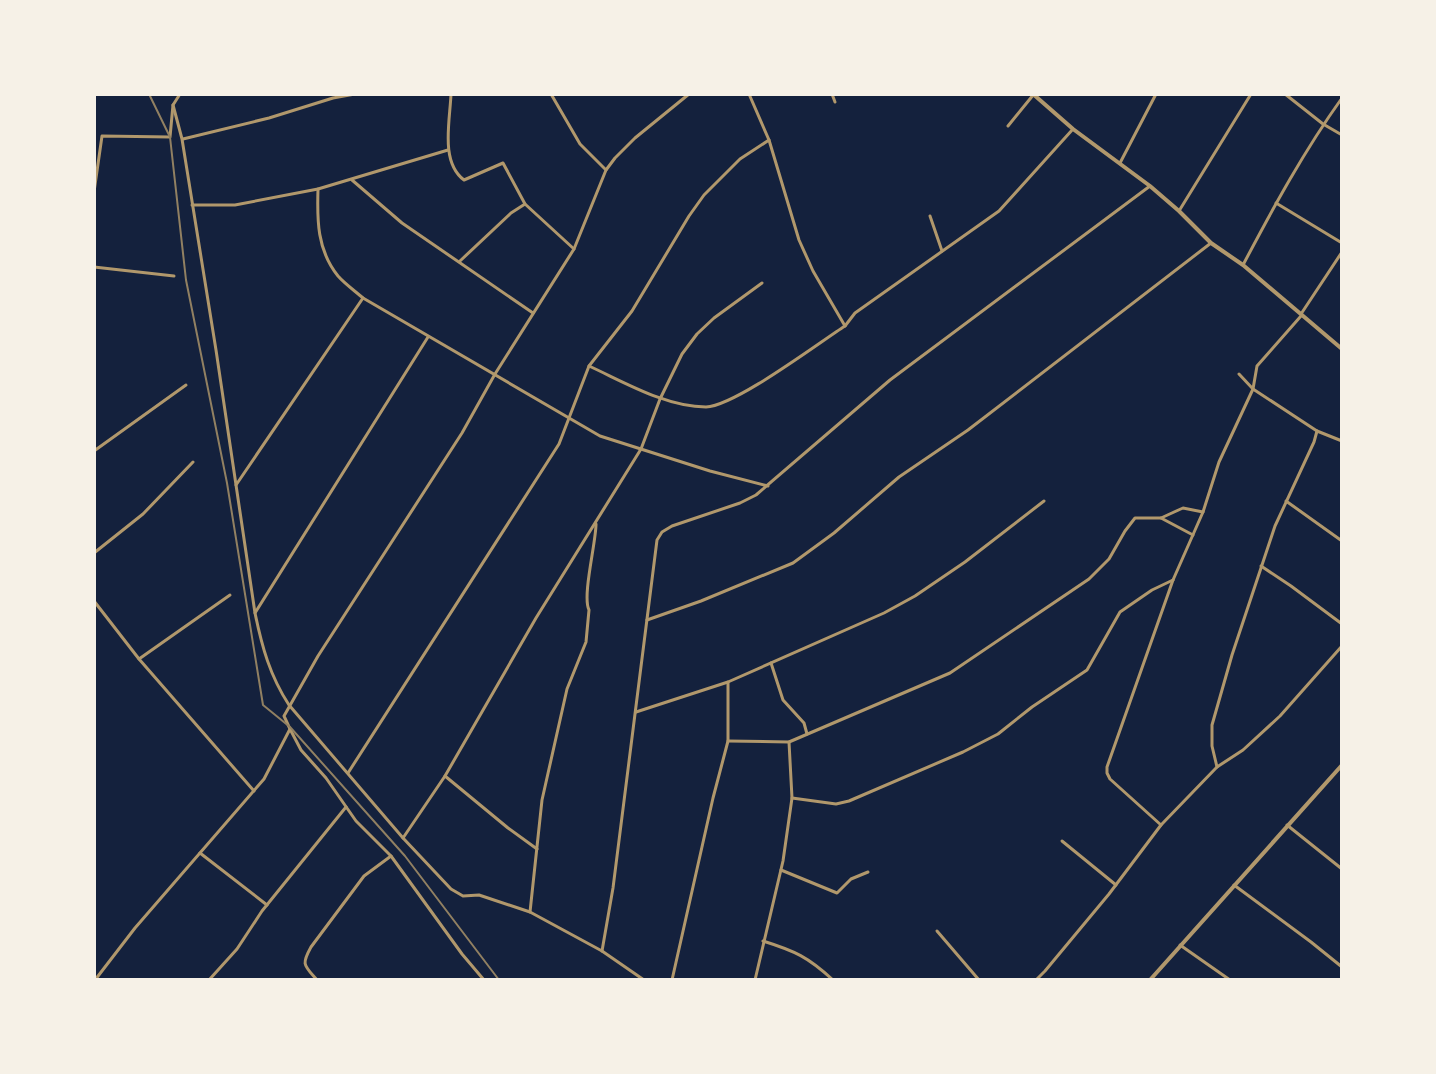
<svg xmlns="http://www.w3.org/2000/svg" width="1436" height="1074" font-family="Arial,sans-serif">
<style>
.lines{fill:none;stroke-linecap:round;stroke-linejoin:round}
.minor{stroke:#b1986c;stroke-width:3}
.tertiary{stroke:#b1986c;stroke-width:4}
.rail{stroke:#918062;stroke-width:2}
</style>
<rect width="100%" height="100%" fill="#14213d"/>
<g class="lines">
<g class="minor">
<path d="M 451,94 C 450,121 440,162 464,180 L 503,163 L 525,204 L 574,249"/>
<polyline points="551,94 580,144 606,170"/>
<polyline points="749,94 769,140 799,240 813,271 845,326"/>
<polyline points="832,94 835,102"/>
<polyline points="1285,94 1323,124 1342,135"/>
<path d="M 173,105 L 182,139 L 216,350 L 255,613 C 262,647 270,676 289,705 L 403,838 L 451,889 L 463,896 L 479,895 L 530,912 L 602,951 L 644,980"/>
<polyline points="1008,126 1034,94"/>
<polyline points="183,139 269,118 333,98 355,94"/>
<polyline points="1120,163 1156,94"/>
<polyline points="352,180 402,223 533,313"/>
<path d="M 318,189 C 317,220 317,250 338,276 C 345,284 355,291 363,298 L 600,436 L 710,471 L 768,486"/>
<polyline points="94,192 102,136 170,137 173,105 180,94"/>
<polyline points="1276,203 1342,243"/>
<polyline points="192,205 235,205 318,189 448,150"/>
<polyline points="1179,211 1251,94"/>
<polyline points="930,216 942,251"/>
<polyline points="460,261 511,213 525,204"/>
<path d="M 1243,265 C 1273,208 1304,151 1342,98"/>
<polyline points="94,267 174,276"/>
<polyline points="1301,314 1342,252"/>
<path d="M 589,366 C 624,382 666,407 706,407 C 735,406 817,344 845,326 L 855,313 L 999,211 L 1073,129"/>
<polyline points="1239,374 1253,389 1317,431 1342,441"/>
<polyline points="94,451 186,385"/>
<polyline points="236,485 363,298"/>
<polyline points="1286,501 1342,541"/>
<polyline points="1161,518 1193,535"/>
<polyline points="94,553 143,514 193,462"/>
<polyline points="1261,566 1291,586 1342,624"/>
<polyline points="94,601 139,659 254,791"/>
<polyline points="255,613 428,337"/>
<polyline points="647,620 701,601 793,563 834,533 899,477 968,430 1211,243"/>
<polyline points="139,659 230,595"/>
<polyline points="771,663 783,700 804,723 807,734"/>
<polyline points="636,712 728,682 884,613 915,596 965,562 1044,501"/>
<polyline points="290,729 301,750 326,778 356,821 391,856 462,954 484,980"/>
<polyline points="728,741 789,742 950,673 1089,579 1109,559 1125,531 1135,518 1161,518 1183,508 1203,512"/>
<polyline points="1217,767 1212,746 1212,725 1232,655 1275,526 1314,442 1317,431"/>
<polyline points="348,773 559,444 589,366 632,311 689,216 704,195 740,159 769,140"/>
<polyline points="445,776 508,828 537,849"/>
<polyline points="792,798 836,804 849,801 963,752 998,734 1032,707 1087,670 1120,612 1152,590 1173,580"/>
<polyline points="1161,825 1110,779 1107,773 1107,767 1173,580 1203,512 1219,462 1253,389 1257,366 1301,316"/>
<polyline points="1287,825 1342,869"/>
<polyline points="403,838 445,776 536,618 641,449 660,399 682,354 697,334 714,318 762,283"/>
<polyline points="1062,841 1116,885"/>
<polyline points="200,853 267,905"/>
<polyline points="781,870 837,893 851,879 868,872"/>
<polyline points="1234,885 1311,942 1342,967"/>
<path d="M 530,912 L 542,800 L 567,689 L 586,642 L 589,610 C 582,596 596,543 596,524"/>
<polyline points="937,931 979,980"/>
<path d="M 763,941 C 795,951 808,957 833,980"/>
<polyline points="1180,945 1230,980"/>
<polyline points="602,951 613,888 657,540 662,532 672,526 740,503 756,495 890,380 1150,186"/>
<polyline points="95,980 135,928 264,779 290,729 284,716 318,656 462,433 495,374 574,249 606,170 615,158 635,138 689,94"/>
<polyline points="209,980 237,949 262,911 346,807"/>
<path d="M 317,980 C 304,965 301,965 311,947 L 364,876 L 391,856"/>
<polyline points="672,980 713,798 728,741 728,682"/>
<polyline points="755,980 783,861 792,798 789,742"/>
<polyline points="1036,980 1045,971 1109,894 1161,825 1217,767 1243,750 1280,716 1342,646"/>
</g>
<g class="tertiary">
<polyline points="1033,94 1073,129 1150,186 1179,211 1211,243 1243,265 1342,349"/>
<polyline points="1150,980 1342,765"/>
</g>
<polyline class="rail" points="149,94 170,137 186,280 227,483 263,705 290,727 405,856 499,980"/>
</g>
<rect width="1436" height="1074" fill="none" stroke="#f6f1e7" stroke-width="192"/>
</svg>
